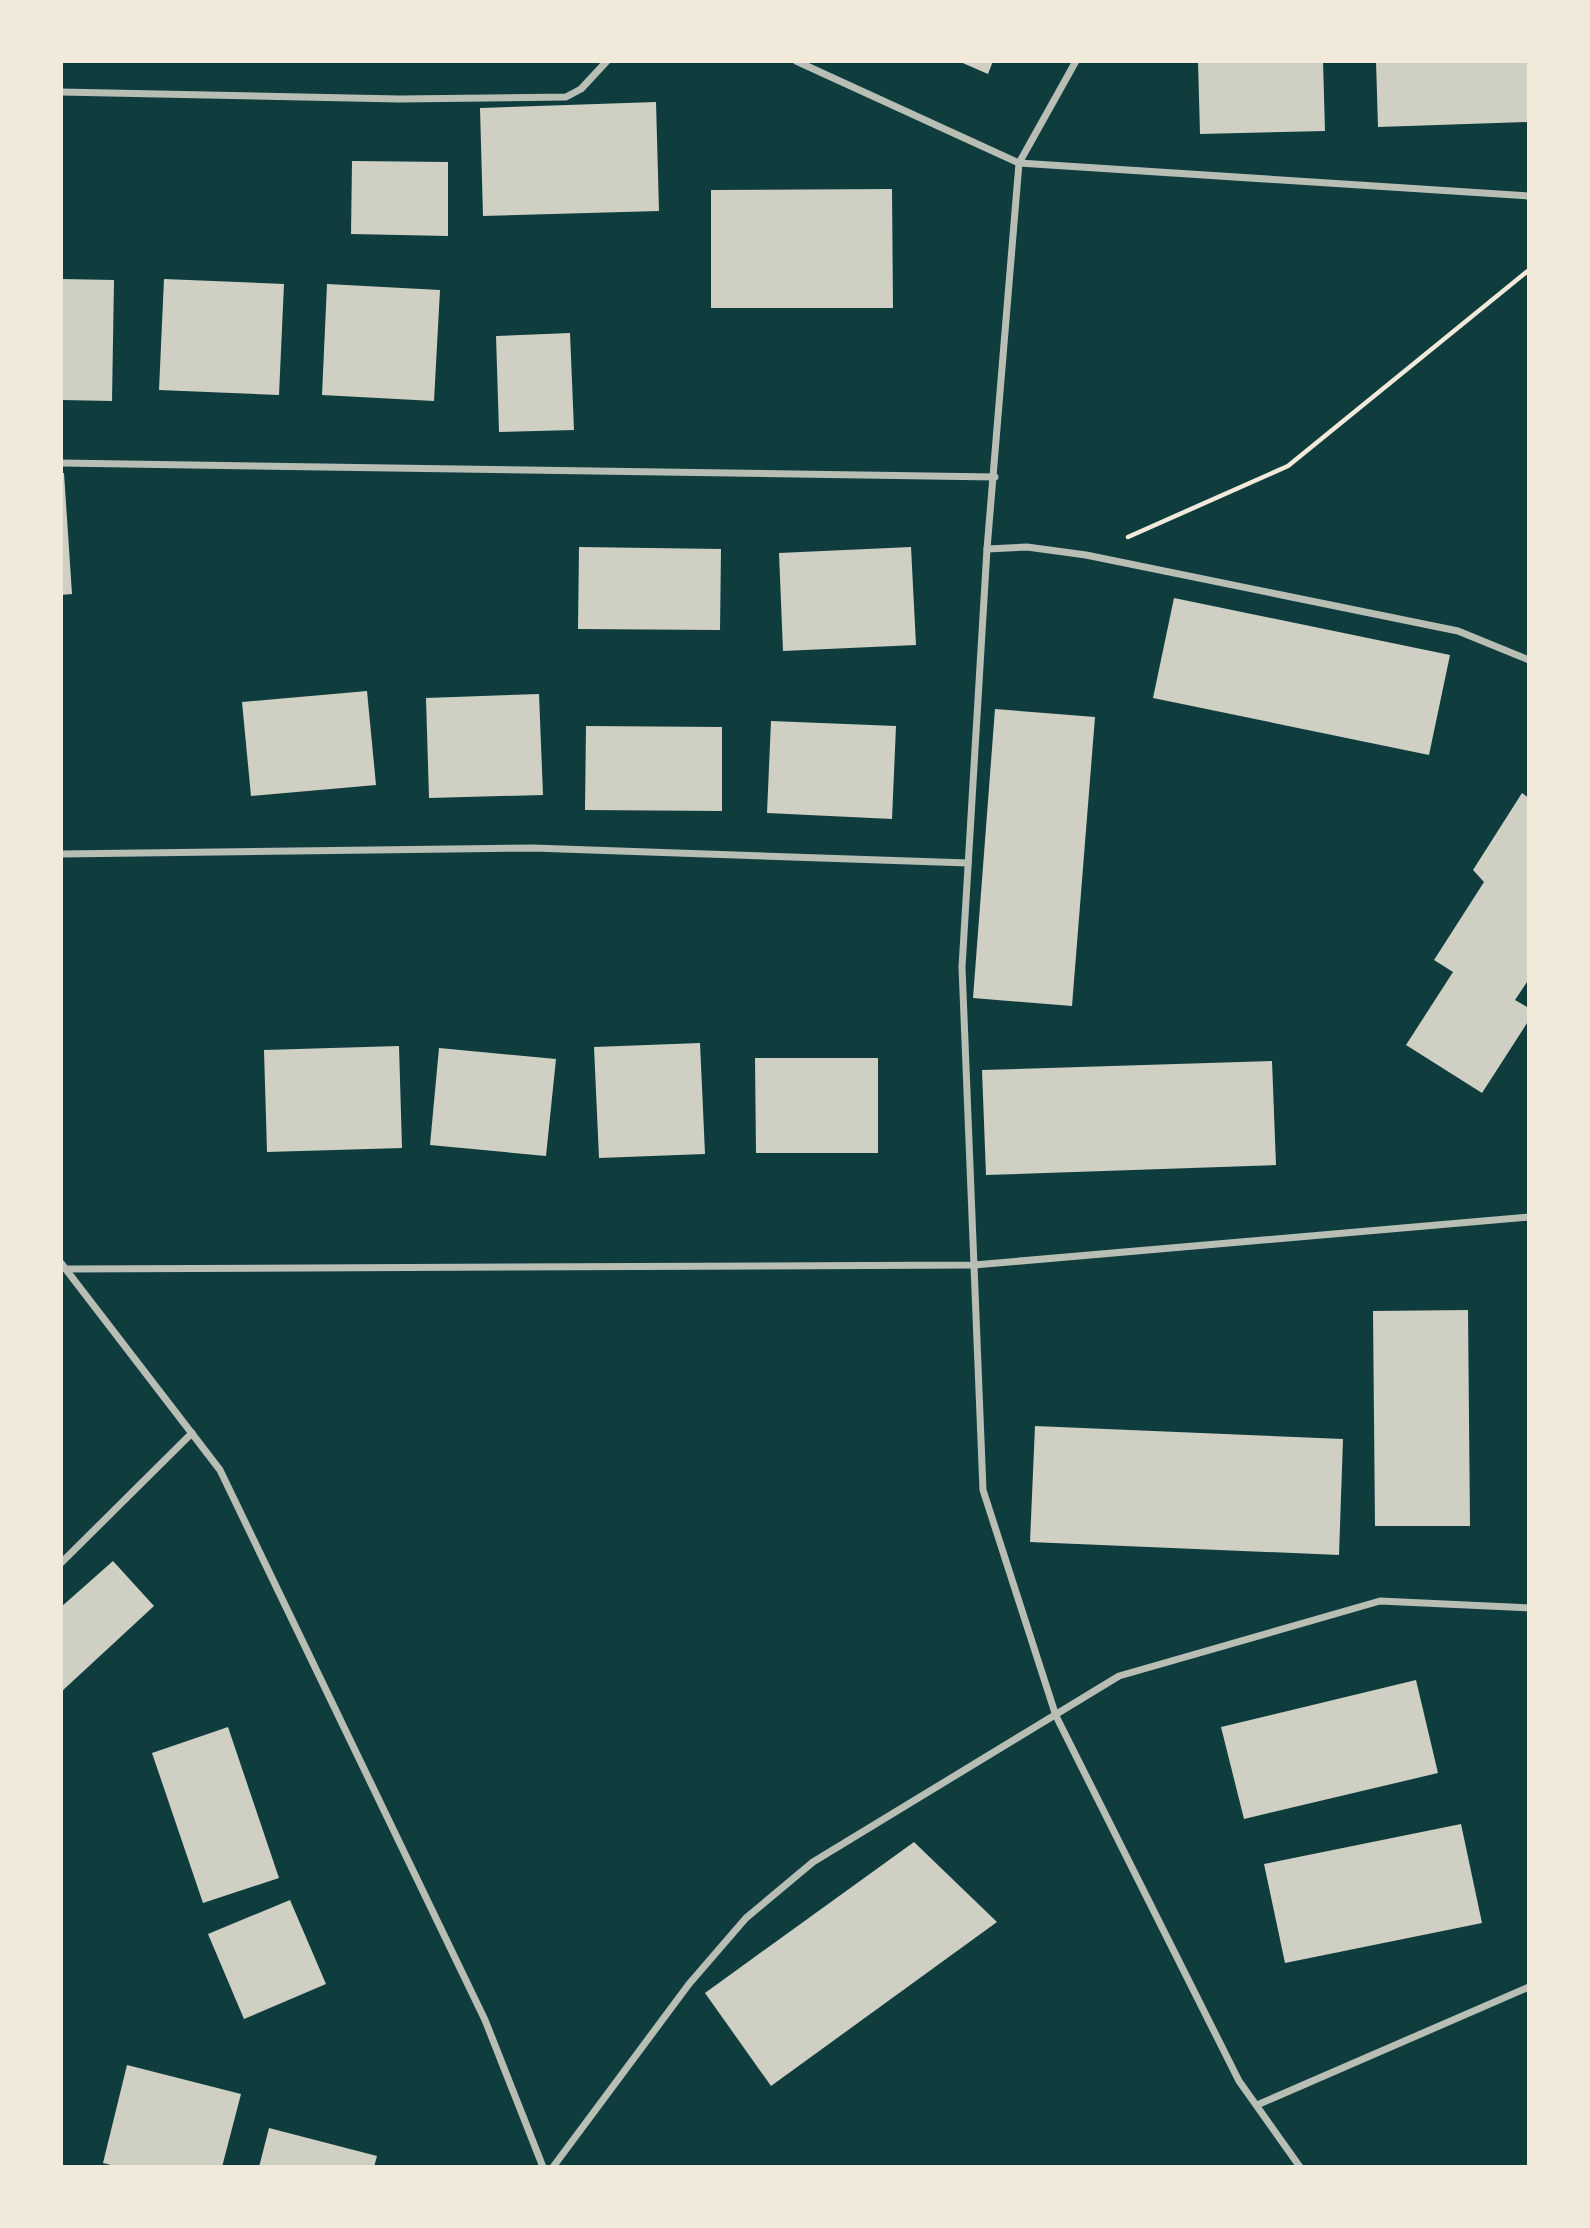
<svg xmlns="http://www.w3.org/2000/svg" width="1590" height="2228" font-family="'IBM Plex Serif',serif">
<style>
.building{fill:#cfcfc3}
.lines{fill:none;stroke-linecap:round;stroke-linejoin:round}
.path{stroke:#f1e9da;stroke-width:4.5}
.minor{stroke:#b8beb3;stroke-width:7}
</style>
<rect width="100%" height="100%" fill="#0f3d3e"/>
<g class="building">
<polygon points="958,61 993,61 988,74"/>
<polygon points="1198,61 1323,61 1325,131 1200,134"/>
<polygon points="1376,61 1529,61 1529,122 1378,127"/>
<polygon points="656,102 659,211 483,216 480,108"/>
<polygon points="352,161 448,162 448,236 351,234"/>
<polygon points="892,189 893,308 711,308 711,190"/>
<polygon points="61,279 114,280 112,401 61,400"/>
<polygon points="164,279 284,284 279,395 159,390"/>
<polygon points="327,284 440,290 434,401 322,395"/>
<polygon points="570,333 574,430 499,432 496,336"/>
<polygon points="61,473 64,473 72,594 61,595"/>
<polygon points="579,547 721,549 720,630 578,629"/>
<polygon points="911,547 916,645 783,651 779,553"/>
<polygon points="1174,598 1450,655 1429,755 1153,698"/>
<polygon points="367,691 376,785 251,796 242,702"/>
<polygon points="539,694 543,795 429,798 426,698"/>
<polygon points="995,709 1095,717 1072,1006 973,998"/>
<polygon points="771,721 896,726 892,819 767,813"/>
<polygon points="586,726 722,727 722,811 585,810"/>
<polygon points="1522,793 1529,798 1529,979 1515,1000 1529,1008 1529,1020 1482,1093 1406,1045 1453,972 1434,960 1484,882 1473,870"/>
<polygon points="700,1043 705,1154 599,1158 594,1047"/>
<polygon points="399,1046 402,1148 267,1152 264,1050"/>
<polygon points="439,1048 556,1059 546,1156 430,1145"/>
<polygon points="755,1058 878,1058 878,1153 756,1153"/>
<polygon points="1272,1061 1276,1165 986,1175 982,1070"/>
<polygon points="1468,1310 1470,1526 1375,1526 1373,1311"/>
<polygon points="1035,1426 1343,1439 1339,1555 1030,1542"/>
<polygon points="113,1561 154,1606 61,1692 61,1607"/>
<polygon points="1416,1680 1438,1773 1244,1819 1221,1727"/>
<polygon points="228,1727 279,1878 203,1903 152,1753"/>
<polygon points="1461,1824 1482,1923 1285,1963 1264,1864"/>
<polygon points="914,1842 997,1922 771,2086 705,1993"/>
<polygon points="290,1900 326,1984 244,2019 208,1934"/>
<polygon points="127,2065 241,2094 222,2167 119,2167 103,2163"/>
<polygon points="269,2128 377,2156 374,2167 259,2167"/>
</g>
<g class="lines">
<polyline class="path" points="1128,537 1288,466 1529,270"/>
<g class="minor">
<polyline points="796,61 1019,163 987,549 962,967 983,1490 1056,1716 1239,2081 1300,2167"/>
<polyline points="1076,61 1019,163 1529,196"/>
<polyline points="61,92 399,99 566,97 581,89 607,61"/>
<polyline points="61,463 995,477"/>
<polyline points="987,549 1027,547 1086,555 1458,631 1529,660"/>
<polyline points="61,854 533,848 968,863"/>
<polyline points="61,1263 220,1470 485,2020 543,2167"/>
<polyline points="66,1269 974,1265 1529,1217"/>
<polyline points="61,1563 192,1433"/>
<polyline points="1257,2105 1529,1987"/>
<polyline points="553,2167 689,1984 746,1918 813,1862 1119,1676 1380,1601 1529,1608"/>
</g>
</g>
<rect width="1590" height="2228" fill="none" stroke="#f1e9da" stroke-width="126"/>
</svg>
